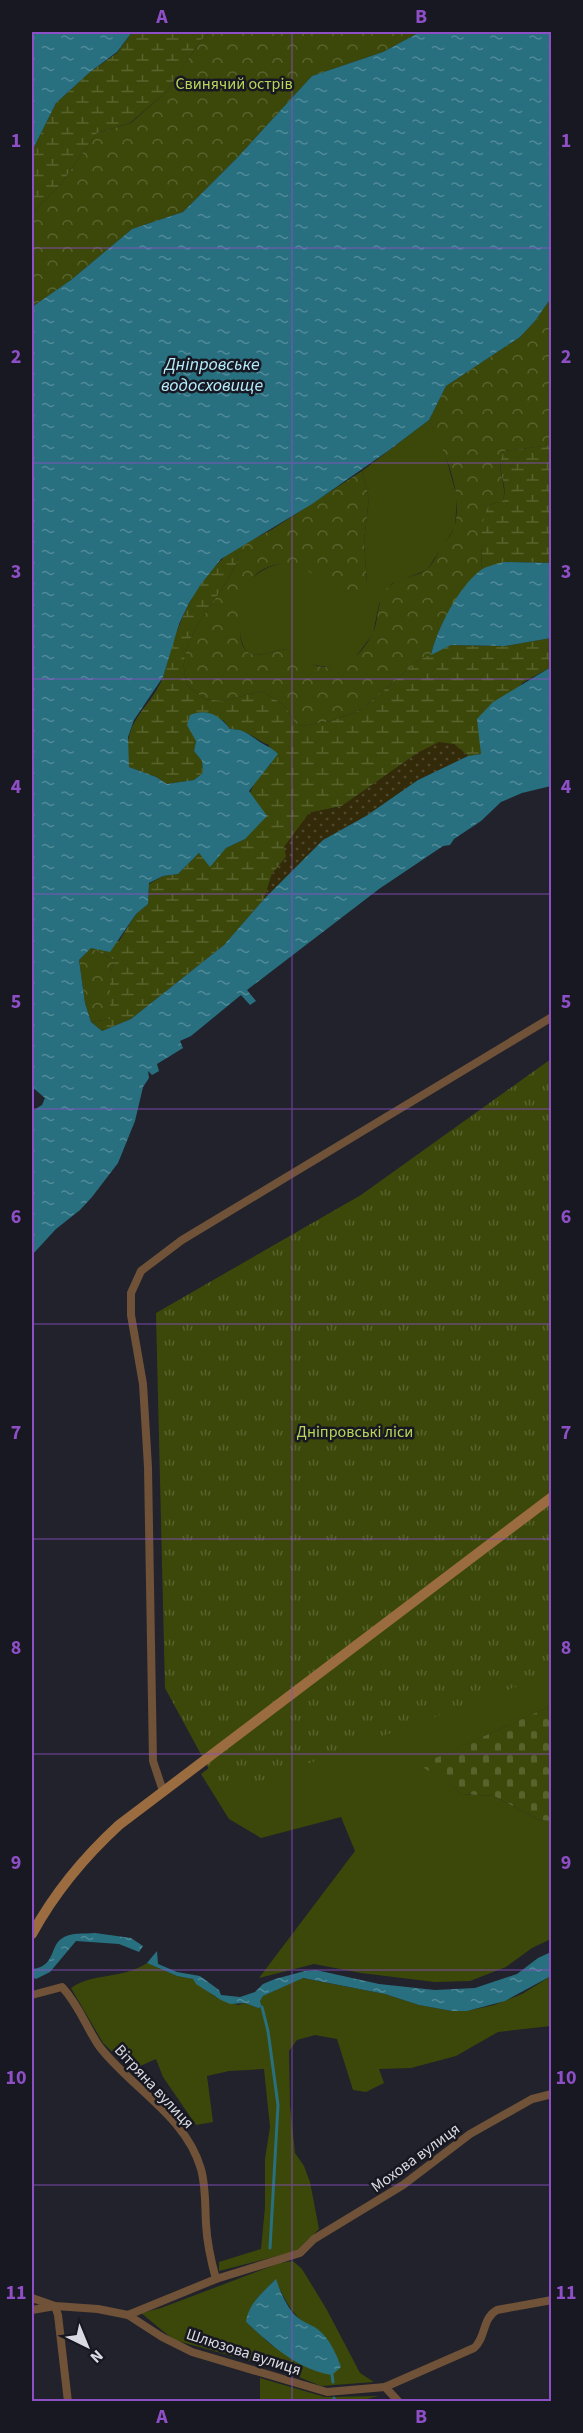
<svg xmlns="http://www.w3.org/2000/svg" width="583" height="2433" font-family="'Source Sans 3',sans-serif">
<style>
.grass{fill:#3c480a;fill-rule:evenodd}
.forest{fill:url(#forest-crowns)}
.wetland{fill:url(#wetland-marsh)}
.sand{fill:url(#sand-dots)}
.cemetery{fill:url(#cemetery-stones)}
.park{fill:url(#park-tufts)}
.water{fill:url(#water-ripples)}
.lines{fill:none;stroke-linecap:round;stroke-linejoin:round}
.stream{stroke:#287080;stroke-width:3}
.street{stroke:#6f5237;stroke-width:8}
.secondary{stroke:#9a6c40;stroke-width:10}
.grid{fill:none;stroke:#8e4fc6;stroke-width:1.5;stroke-opacity:0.55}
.labels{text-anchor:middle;stroke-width:5;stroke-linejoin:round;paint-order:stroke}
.park-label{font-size:16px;fill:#b9d659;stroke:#181822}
.street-label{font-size:16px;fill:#d9dae1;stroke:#181822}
.water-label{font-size:18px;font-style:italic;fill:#b4edfc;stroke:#181822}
.neatline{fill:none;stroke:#8e4fc6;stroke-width:2}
.grid-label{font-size:20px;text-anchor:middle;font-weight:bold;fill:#8e4fc6}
</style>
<defs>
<pattern id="forest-crowns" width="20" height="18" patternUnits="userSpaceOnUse" patternTransform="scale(1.5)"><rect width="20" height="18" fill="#3c480a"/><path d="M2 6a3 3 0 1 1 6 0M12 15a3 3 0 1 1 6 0" fill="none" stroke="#58622d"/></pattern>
<pattern id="wetland-marsh" width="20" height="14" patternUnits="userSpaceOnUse" patternTransform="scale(1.5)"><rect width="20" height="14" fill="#3c480a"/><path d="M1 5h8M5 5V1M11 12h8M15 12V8" fill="none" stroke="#58622d"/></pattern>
<pattern id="sand-dots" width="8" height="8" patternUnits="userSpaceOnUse" patternTransform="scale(1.5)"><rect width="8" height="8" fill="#322a08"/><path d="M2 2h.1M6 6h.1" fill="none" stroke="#4f482c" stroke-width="1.8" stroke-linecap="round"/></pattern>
<pattern id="cemetery-stones" width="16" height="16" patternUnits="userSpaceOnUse" patternTransform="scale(1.5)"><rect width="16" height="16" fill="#3c480a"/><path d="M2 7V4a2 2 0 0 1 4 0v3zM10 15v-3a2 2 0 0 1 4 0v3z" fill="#58622d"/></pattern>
<pattern id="park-tufts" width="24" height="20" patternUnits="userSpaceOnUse" patternTransform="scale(1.5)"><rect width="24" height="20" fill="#3c480a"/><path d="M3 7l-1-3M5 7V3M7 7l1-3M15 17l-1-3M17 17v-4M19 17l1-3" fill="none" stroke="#58622d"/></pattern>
<pattern id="water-ripples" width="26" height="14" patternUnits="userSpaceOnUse" patternTransform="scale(1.5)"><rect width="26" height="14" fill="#287080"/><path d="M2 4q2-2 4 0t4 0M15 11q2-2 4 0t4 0" fill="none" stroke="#518a98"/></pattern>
</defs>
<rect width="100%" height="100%" fill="#21222b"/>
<g class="grass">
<path d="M 429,420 L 444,450 L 457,497 L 455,527 L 427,570 L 391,584 L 379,604 L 373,634 L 354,659 L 340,667 L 333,668 L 303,663 L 285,649 C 276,651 257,658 249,653 C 236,645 238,604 243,591 C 251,573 277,559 297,565 C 314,571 328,586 343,596 L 367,584 L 364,541 L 369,498 L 362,471 Z"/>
<polygon points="551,1506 551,1706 421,1765 462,1794 494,1796 539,1820 551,1821 551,1939 532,1948 506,1967 470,1981 435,1982 361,1973 314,1964 259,1978 355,1851 341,1817 261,1838 229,1819 201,1774"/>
<path d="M 147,1963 L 177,1976 L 193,1979 L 214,1996 L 238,2005 L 245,2003 L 258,2008 L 262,2007 L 260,2001 L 263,1996 L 302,1978 L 385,1994 L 419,2005 L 452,2011 L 467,2011 L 494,2005 L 522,1994 L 551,1976 L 551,2026 L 498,2032 L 456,2056 L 411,2068 L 379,2069 L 384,2083 L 366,2092 L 353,2090 L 337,2039 L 315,2035 L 297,2040 L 289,2051 L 290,2105 L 295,2153 L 304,2166 L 310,2182 L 319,2229 L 297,2251 L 219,2271 L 219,2262 L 261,2249 L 265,2207 L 265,2159 L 270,2127 L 264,2069 L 229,2071 L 207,2076 L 213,2122 L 196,2125 L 163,2077 L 156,2059 L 131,2070 L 103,2043 L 71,1988 C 94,1972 121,1980 147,1963 Z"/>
<path d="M 293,2261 L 302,2269 L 327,2310 L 360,2373 L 374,2382 L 321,2386 L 279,2369 L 174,2340 L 141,2313 L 161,2308 L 280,2263 ZM 275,2280 C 286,2300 292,2319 315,2328 L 300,2364 L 269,2343 L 246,2322 L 257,2298 Z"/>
<polygon points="260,2378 325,2397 379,2396 358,2401 260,2401"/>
</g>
<g class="forest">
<polygon points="211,32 420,32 383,52 312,76 236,159 183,212 132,229 71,280 32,307 32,213 60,185 97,133 131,123 166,92 201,40"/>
<path d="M 551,298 L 551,445 L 504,451 C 494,470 508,483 503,501 L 489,505 L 481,549 L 482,570 C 459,594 439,622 431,655 L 419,660 L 361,710 L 331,721 L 302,726 L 295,723 L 284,705 L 262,691 L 223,701 L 204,699 L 188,686 C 186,679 183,670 184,663 C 189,622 224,596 238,559 L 234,549 L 271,530 L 362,471 L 369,498 L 364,541 L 367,584 L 362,597 C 356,597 349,598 343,596 C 340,595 335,591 332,588 C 317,577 303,564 284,564 C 249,565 240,595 240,623 C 240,633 239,646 249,653 C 257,658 276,651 285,649 C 320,675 349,676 372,635 C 379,622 376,605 385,591 C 393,578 413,578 425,571 C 432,566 437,555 441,548 C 445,541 453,533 455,525 C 463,489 444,451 429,420 L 446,386 L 520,337 L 535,321 Z"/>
<polygon points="91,948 115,960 110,973 110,1019 91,1022 85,1003 79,960"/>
</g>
<g class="wetland">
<polygon points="132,32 211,32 201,40 166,92 130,123 97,133 60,185 32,213 32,151 56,103 90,72 117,53"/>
<path d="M 551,445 L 551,563 L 504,562 L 482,570 C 481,550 479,523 489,505 L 503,501 C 509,483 494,470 504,451 Z"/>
<path d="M 234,549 L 238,559 C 224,596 189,622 184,663 C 183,670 186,679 188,686 L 204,699 L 223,701 L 262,691 L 284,705 L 295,723 L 302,726 L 331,721 L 361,710 L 419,660 L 451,645 L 505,646 L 551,638 L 551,667 L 522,683 L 481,754 L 468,756 L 454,744 L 419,752 L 342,806 L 309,813 L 286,857 L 272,874 L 264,899 L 224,945 L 131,1019 L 102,1031 L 91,1022 L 110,1019 L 110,973 L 115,960 L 91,948 L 119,941 L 136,914 L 148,904 L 149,884 L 163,876 L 178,874 L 199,853 L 210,866 L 226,848 L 245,839 C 248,803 243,791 271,764 L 269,745 C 254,739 247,729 230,729 L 223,720 L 196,741 L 194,751 L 202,761 L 203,773 L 194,780 L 167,784 L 156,777 L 129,767 C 122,720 144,716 162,680 C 166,670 167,659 171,649 C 183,610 201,574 234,549 Z"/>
</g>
<polygon class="sand" points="439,742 454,744 468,756 418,780 366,816 323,840 264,899 272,874 286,857 284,847 309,813 342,806 419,752"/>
<polygon class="cemetery" points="551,1706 551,1821 539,1820 494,1796 462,1794 420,1765"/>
<polygon class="park" points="551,1059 551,1674 223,1795 165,1688 156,1313 361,1195"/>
<g class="water">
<polygon points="32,32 132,32 117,52 90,72 56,103 32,151"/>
<path d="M 420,32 L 551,32 L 551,298 L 535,321 L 520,337 L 446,386 L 429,420 L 388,451 L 312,504 L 221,559 L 201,584 L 189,603 L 179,624 L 163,677 L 134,720 L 128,737 L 129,767 L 156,777 L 167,784 L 194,780 L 203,773 L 202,761 L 194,751 L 196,741 L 187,725 L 190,715 C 207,708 219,715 230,729 C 243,729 247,733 257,740 C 265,746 270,746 278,754 L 249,791 L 267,816 L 245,839 L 226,848 L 210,867 L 199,853 L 178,874 L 163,876 L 149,883 L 148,904 L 136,914 L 110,952 L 91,948 L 79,960 L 85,1003 L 91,1022 L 102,1031 L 131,1019 L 224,945 L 264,899 L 323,840 L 366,816 L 418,780 L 468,756 L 481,754 L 477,719 L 493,702 L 551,667 L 551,786 L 522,793 L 501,802 L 481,821 L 454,839 L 450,845 L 443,846 L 379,889 L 247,990 L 256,1001 L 250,1005 L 241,995 L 191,1036 L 180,1041 L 183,1048 L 157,1064 L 159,1071 L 152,1075 L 148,1071 L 149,1078 L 143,1087 L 135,1121 L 118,1163 L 92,1197 L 80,1210 L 56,1229 L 32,1255 L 32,1111 L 42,1105 L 45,1098 L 32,1087 L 32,307 L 71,280 L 132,229 L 183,212 L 236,159 L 312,76 L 383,52 Z"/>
<path d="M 504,562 L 551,563 L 551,638 L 505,646 L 451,645 L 431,655 C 437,629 459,586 481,570 C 487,566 497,564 504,562 Z"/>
<path d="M 95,1933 L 131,1938 L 143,1946 L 139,1952 L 119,1944 L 76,1941 L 50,1972 L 36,1979 L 32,1977 L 32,1969 C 55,1967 50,1947 61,1939 C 70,1932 84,1934 95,1933 Z"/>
<polygon points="157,1951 158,1964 177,1972 200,1976 219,1990 221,1995 240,1997 255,1992 263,1984 275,1979 305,1971 316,1970 379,1984 435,1990 475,1988 517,1974 538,1958 551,1952 551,1976 505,2001 467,2011 452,2011 419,2005 385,1994 303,1978 263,1996 260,2001 262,2007 258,2008 245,2003 230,2004 221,2000 196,1984 193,1979 177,1976 147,1963"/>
<path d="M 276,2279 C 280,2291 285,2303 293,2313 C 300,2321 308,2323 316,2328 C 329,2337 336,2353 341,2367 L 332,2375 C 298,2370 271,2345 246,2322 C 248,2304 263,2292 276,2279 Z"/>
</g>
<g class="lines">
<g class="stream">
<polyline points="262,2007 268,2031 278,2105 270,2248"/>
<polyline points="332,2375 333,2382"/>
<polyline points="334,2398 334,2402"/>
</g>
<g class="street">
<polyline points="163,1791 153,1761 148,1467 143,1384 131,1315 131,1293 141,1271 182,1240 552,1017"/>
<path d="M 32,1995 L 62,1987 C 79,2005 86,2027 99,2046 C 131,2088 186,2116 201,2169 C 206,2187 205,2206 206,2224 C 207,2243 211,2261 216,2279"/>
<path d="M 32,2298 L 55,2306 L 98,2309 L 128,2315 L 162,2337 L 192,2352 L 327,2392 L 385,2387 L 474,2348 C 486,2338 482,2318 497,2310 L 552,2300"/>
<polyline points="32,2310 55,2306 58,2315 68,2402"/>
<polyline points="128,2315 216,2279 300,2253 314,2239 403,2185 470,2134 532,2099 552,2094"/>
<polyline points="385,2387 399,2402"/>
</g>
<path class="secondary" d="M 32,1934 C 55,1892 83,1858 119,1825 L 552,1497"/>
</g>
<path class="grid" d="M 292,32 L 292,2402M 32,248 L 552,248M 32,463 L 552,463M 32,679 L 552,679M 32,894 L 552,894M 32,1109 L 552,1109M 32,1324 L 552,1324M 32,1539 L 552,1539M 32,1754 L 552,1754M 32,1970 L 552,1970M 32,2185 L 552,2185"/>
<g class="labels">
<g class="park-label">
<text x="234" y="89">Свинячий острів</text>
<text x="355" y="1437">Дніпровські ліси</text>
</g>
<g class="street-label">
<text transform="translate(155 2086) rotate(47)" y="6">Вітряна вулиця</text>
<text transform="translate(415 2157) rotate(-36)" y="6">Мохова вулиця</text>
<text transform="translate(244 2351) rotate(18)" y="6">Шлюзова вулиця</text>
</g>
<g class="water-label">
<text x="212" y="370">Дніпровське<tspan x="212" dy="21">водосховище</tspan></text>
</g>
</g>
<rect width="583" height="2433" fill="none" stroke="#181822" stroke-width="66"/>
<g transform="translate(87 2346) rotate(137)" stroke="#181822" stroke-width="4.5" paint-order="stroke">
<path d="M0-4.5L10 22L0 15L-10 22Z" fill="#d9dae1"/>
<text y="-9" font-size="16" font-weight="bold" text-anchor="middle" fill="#d9dae1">N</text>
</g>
<rect x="33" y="33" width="517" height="2367" class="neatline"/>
<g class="grid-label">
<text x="162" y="23">A</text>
<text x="421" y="23">B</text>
<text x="16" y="147">1</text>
<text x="566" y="147">1</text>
<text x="16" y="363">2</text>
<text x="566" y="363">2</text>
<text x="16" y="578">3</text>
<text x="566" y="578">3</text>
<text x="16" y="793">4</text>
<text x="566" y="793">4</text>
<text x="16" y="1008">5</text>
<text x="566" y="1008">5</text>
<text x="16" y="1223">6</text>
<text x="566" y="1223">6</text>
<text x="16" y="1439">7</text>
<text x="566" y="1439">7</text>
<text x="16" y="1654">8</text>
<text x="566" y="1654">8</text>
<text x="16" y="1869">9</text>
<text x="566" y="1869">9</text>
<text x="16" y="2084">10</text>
<text x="566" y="2084">10</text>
<text x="16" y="2299">11</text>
<text x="566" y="2299">11</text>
<text x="162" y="2423">A</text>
<text x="421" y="2423">B</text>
</g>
</svg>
